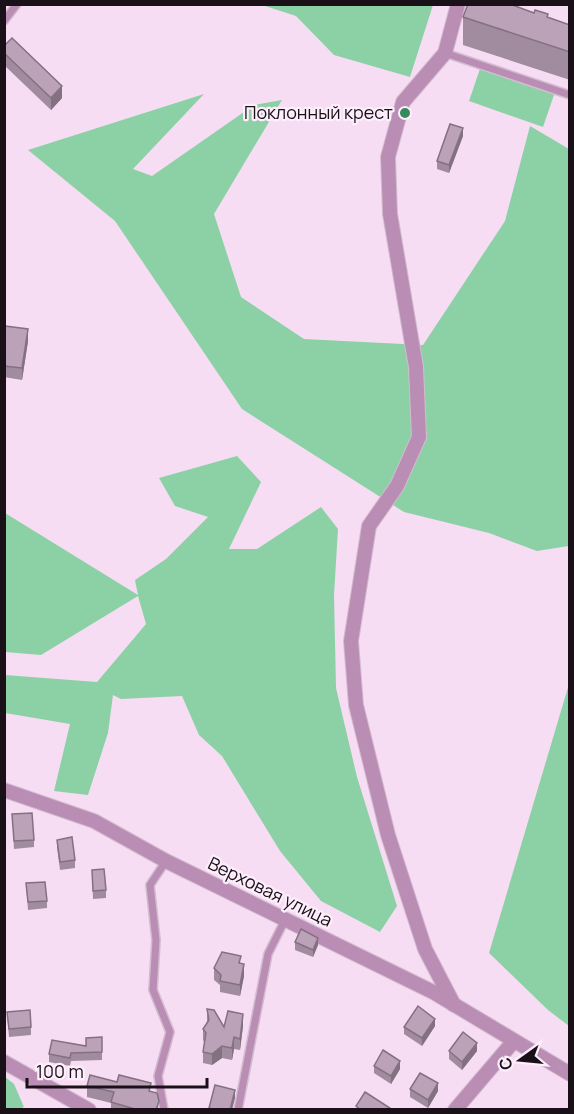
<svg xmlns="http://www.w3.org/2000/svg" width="574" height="1114" font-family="Manrope,sans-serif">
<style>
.green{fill:#8cd1a6}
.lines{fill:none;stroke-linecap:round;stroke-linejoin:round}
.service-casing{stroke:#d3bcd0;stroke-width:10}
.minor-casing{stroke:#d3bcd0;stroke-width:16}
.service{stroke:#ba8db5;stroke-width:7}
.minor{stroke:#ba8db5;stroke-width:14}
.wall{fill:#a18b9e}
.shaded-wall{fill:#837181}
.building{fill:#bba2b8;stroke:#837181;stroke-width:1.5}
.poi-dot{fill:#36895c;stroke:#fdeefb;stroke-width:2}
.labels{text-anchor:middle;stroke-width:4.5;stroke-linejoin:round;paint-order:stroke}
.poi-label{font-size:18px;fill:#191018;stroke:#fdeefb;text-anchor:end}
.street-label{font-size:18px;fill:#191018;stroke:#fdeefb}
</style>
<rect width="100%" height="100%" fill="#f7ddf3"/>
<g class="green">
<polygon points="262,5 433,5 410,77 334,55 296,16"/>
<polygon points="482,63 556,89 543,127 469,101"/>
<polygon points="204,94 133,169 152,176 254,105 282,100 214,214 241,297 304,339 423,345 505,221 530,126 569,149 569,546 537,551 489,533 404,512 242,409 115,221 28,150"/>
<polygon points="237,456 261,482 229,549 257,549 321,507 338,529 334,595 336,688 357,777 397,906 380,932 321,901 280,851 222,756 199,735 182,696 121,699 113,695 108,733 88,795 54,791 70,724 5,713 5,675 97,682 146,624 138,596 41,655 5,652 5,513 138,595 135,580 166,559 208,517 175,506 159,478"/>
<polygon points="569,684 569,1026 548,1010 489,953"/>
<polygon points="4,1076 14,1084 24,1107 19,1109 5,1109"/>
</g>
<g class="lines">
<g class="service-casing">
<g id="service">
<polyline points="4,21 17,4"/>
<polyline points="445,53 570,95"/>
<polyline points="164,1110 158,1076 170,1032 153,990 156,940 150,885 166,861"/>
<polyline points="238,1110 268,954 285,920"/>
</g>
</g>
<g class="minor-casing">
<g id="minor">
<polyline points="4,790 94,821 166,861 433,992 570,1074"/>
<polyline points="454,1005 425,949 388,835 356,705 351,641 369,526 397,486 419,437 416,367 390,214 388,157 403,102 445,53 458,4"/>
<polyline points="4,1062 89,1110"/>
<polyline points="455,1110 513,1042"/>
</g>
</g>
<use href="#service" class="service"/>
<use href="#minor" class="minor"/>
</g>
<g class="wall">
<polygon points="463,17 548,17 570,25 570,80 463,45"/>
<polygon points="4,46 62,98 51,110 4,65"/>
<polygon points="463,136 449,173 437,169 437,161"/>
<polygon points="4,326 28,341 22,380 4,377"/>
<polygon points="12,814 34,840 34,847 14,849"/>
<polygon points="57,840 75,860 75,868 60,870 57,847"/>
<polygon points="92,870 106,890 106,898 93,899"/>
<polygon points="26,883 47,901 47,908 28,910"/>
<polygon points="295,942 318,945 313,957 295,950"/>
<polygon points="241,964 244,976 240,996 220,992 220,985 214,980 214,968"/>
<polygon points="207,1009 224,1027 243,1026 240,1050 234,1049 232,1060 222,1058 212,1065 203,1063 203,1052 204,1042 203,1040 203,1029 207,1022"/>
<polygon points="7,1012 31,1027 31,1035 9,1037"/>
<polygon points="435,1026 422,1046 404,1034 404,1027"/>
<polygon points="102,1037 102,1060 71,1061 70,1066 49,1062 49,1054 86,1046"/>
<polygon points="449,1051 477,1051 462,1070 449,1059"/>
<polygon points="374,1066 400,1069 391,1084 374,1073"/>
<polygon points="87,1086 151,1091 159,1110 111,1110 111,1103 87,1097"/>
<polygon points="410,1089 438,1091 428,1108 410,1097"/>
</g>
<g class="shaded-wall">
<polygon points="62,86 62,98 51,110 51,98"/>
<polygon points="463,128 463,136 449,173 449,165"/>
<polygon points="28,329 28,341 22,380 22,368"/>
<polygon points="318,938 318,945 313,957 313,950"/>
<polygon points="244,964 244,976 240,996 240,985"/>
<polygon points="243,1014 243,1026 240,1050 240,1039"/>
<polygon points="435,1019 435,1026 422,1046 422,1038"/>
<polygon points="234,1037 234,1049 232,1060 232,1048"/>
<polygon points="477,1043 477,1051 462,1070 462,1062"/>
<polygon points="222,1046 222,1058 212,1065 212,1054"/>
<polygon points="400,1061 400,1069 391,1084 391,1076"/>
<polygon points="438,1083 438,1091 428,1108 428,1100"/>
<polygon points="235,1090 235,1098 232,1110 230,1110"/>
</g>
<g class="building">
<polygon points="468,4 510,4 534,13 535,10 548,14 547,17 570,25 570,52 463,17"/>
<polygon points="12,38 62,86 51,98 4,53 4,46"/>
<polygon points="450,124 463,128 449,165 437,161"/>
<polygon points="5,326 28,329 22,368 4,366"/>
<polygon points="32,813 34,840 14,841 12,814"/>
<polygon points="72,837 75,860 60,862 57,840"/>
<polygon points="104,869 106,890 93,891 92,870"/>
<polygon points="45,882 47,901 28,902 26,883"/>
<polygon points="301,929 318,938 313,950 295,942"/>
<polygon points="222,952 241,956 239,963 244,964 240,985 220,981 221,975 214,968"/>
<polygon points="418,1006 435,1019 422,1038 404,1027"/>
<polygon points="207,1009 214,1010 224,1027 228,1011 243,1014 240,1039 234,1037 232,1048 222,1046 212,1054 203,1052 206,1033 203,1029 209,1020"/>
<polygon points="30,1010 31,1027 9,1029 7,1012"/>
<polygon points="463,1032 477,1043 462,1062 449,1051"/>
<polygon points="102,1037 102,1052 71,1053 70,1058 49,1054 52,1040 86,1046 86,1038"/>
<polygon points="383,1050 400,1061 391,1076 374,1066"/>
<polygon points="420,1073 438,1083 428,1100 410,1089"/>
<polygon points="90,1075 117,1082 119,1075 151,1083 149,1091 157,1093 159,1101 156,1110 138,1110 111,1102 114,1092 87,1086"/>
<polygon points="215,1085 235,1090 230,1110 215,1110 209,1108"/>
<polygon points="365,1092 393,1110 361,1110 356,1106"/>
</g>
<circle class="poi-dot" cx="405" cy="113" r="6"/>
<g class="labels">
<g class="poi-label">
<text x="393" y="119">Поклонный крест</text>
</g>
<g class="street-label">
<text transform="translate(270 892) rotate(26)" y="6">Верховая улица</text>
</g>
</g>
<rect width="574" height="1114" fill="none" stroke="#191018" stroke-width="12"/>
<g transform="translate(520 1060) rotate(255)" stroke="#fdeefb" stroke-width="4.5" paint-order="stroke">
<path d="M0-4.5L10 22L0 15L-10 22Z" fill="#191018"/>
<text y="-9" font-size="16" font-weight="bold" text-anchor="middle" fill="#191018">С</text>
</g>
<path d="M27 1078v9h180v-9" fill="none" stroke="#191018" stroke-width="3"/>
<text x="36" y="1078" font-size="18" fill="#191018" stroke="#fdeefb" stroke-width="4.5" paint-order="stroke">100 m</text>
</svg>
